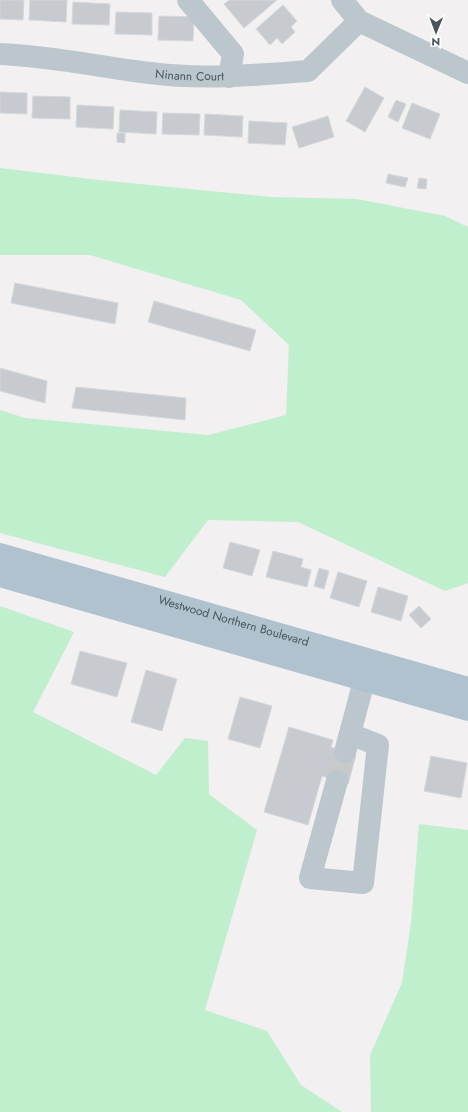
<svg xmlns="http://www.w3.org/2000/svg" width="468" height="1112" font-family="Jost,sans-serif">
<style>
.green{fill:#bfefcd}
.building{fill:#c7cbcf;stroke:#d4d7db}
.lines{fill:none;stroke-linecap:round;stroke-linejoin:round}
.minor-tunnel{stroke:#c8c9cb;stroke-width:22;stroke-dasharray:22 11;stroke-linecap:butt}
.minor{stroke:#bbc6cd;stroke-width:22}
.major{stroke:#b0c2ce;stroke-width:22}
.labels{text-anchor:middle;stroke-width:3;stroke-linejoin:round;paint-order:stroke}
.street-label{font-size:12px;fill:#48555d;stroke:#fff}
</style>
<rect width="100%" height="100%" fill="#f2f0f0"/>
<g class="green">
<polygon points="0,168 99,180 272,197 357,199 445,216 468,227 468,583 445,591 298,522 208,520 165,577 0,533 0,410 25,418 208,435 286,415 289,345 241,300 90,255 0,255"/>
<polygon points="0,606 74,632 33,712 156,775 185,738 208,741 209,794 257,830 205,1010 267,1031 301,1085 342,1112 0,1112"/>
<polygon points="419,824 468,830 468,1112 371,1112 370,1055 402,983 411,923"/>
</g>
<g class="building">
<polygon points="0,0 24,0 23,20 0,19"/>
<polygon points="30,0 67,0 66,22 29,20"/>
<polygon points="229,0 277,0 244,28 224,4"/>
<polygon points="73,2 110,4 109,25 72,24"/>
<polygon points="283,5 297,21 291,27 295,32 282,44 277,38 270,45 256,29"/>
<polygon points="116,12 152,13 152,35 115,34"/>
<polygon points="159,16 194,17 193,41 158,40"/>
<polygon points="365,87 384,98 365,132 346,121"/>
<polygon points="0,92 27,93 27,114 0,113"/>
<polygon points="33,96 70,97 70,119 32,118"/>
<polygon points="396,100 406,104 398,122 388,117"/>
<polygon points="412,103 440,114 430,139 402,128"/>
<polygon points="77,105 114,107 113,129 76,127"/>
<polygon points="120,110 157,112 156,134 119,132"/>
<polygon points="163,113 200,114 199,135 162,134"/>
<polygon points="205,114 243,116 242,137 204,135"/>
<polygon points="328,116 334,137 299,148 292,127"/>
<polygon points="249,121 287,123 285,145 248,143"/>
<polygon points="117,133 125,133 125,143 117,142"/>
<polygon points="388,174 408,178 405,187 386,183"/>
<polygon points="419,178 427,179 426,189 417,188"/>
<polygon points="15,283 118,303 115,324 11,303"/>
<polygon points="154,301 256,330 250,351 148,322"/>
<polygon points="0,368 47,381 45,403 0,391"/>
<polygon points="76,387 186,398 185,420 72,408"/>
<polygon points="230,542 260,550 252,576 223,568"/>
<polygon points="273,551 303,559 301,567 311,570 307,587 266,577"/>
<polygon points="319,568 329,571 324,589 314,586"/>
<polygon points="338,572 367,581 359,607 330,598"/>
<polygon points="378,587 408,596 401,621 371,612"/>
<polygon points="419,606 431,619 421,628 409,615"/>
<polygon points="80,651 127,663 117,697 71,684"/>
<polygon points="146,670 177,679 162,731 131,722"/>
<polygon points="240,697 272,706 260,748 228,739"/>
<polygon points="289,727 333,740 331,747 356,755 348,784 322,776 308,825 264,812"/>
<polygon points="431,756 467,763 461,798 424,791"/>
</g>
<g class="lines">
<polyline class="minor-tunnel" points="337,781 345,752"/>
<g class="minor">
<polyline points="188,0 233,54 229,77"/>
<polyline points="342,0 359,21 468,73"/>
<path id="s1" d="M 0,54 C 51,56 100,67 150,73 C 203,80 256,75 308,71 L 359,21"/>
<polyline points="345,752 364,681 371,662"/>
<polyline points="337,781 310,878 363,883 378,745 350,734"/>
</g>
<g class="major">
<path id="s2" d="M 0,554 L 468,688"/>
<polyline points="0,576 468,710"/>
</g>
</g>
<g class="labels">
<g class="street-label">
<text dy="4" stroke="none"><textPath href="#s1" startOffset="191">Ninann Court</textPath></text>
<text dy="4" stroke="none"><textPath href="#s2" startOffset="243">Westwood Northern Boulevard</textPath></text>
</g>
</g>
<g transform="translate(436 32) rotate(181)" stroke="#ffffff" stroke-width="3" paint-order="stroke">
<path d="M0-3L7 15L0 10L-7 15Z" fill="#48555d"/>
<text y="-6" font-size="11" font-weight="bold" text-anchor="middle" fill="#48555d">N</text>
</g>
</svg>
